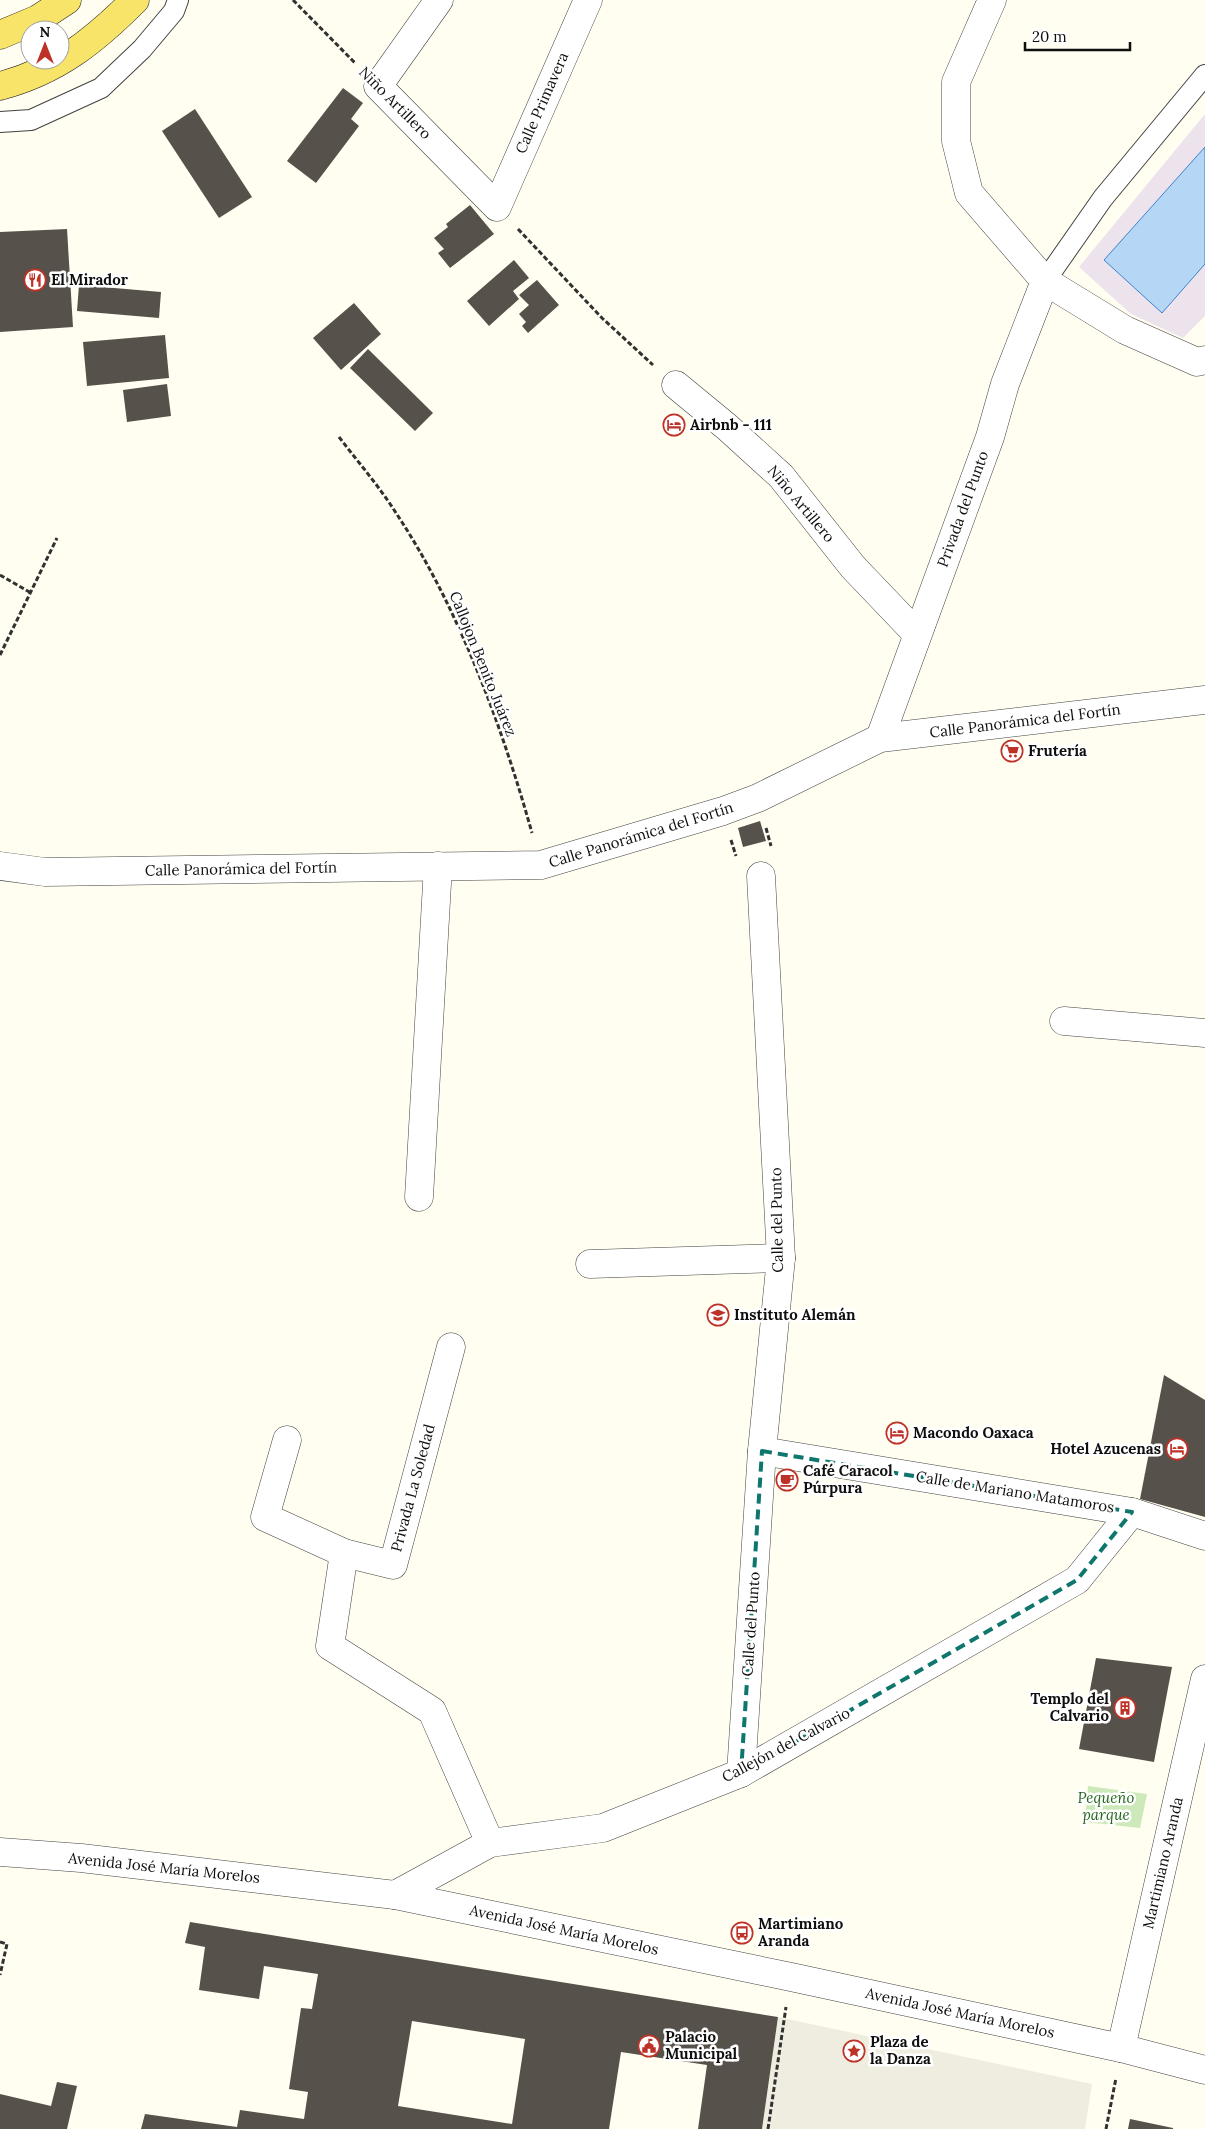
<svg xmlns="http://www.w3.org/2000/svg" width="1205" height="2129" font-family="Lora,serif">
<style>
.industrial{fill:#ede3ed}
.green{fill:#cde9ba}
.plaza{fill:#efeddf}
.water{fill:#b6d6f6;stroke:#3d83cc}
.building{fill:#57514b;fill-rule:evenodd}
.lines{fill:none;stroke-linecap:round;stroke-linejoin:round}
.service-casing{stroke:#424242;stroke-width:22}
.minor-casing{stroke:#424242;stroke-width:29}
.tertiary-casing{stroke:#424242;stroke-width:29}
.primary-casing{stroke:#202020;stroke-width:29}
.path{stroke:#313131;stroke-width:3;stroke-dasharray:5 2.5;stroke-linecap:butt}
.service{stroke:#fff;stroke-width:20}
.minor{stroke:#fff;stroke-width:28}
.tertiary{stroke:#fff;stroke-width:28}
.primary{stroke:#f7e468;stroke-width:28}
.marked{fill:none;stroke:#0f766e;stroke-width:4;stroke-dasharray:10 6;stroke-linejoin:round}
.labels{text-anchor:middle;stroke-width:5;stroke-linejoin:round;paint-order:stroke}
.street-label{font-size:15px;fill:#0f0f0f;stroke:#fff}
.poi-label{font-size:15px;font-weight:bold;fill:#0f0f0f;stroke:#fff;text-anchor:start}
.park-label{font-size:15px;font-style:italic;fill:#26661f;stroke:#fff}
</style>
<rect width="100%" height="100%" fill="#fffef0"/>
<polygon class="industrial" points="1205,114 1205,316 1183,338 1131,314 1079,267"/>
<polygon class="green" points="1088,1786 1147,1794 1140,1828 1085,1822"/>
<polygon class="plaza" points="778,2017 1092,2084 1085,2129 762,2129"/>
<polygon class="water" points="1205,147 1205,264 1162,313 1104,260"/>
<g class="building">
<polygon points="343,88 363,103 351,119 359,126 316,183 287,161"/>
<polygon points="195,109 252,197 219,218 162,131"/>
<polygon points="470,205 494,234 450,268 438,253 444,249 434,238 448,227 446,224"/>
<polygon points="67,229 73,327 0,332 0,232"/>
<polygon points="514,260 529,278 513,291 519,299 489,326 467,301"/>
<polygon points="537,280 559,305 528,333 522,326 526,322 519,314 529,305 519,295"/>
<polygon points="79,285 161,292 159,318 77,311"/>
<polygon points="354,303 381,334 341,370 313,338"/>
<polygon points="165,335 169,378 87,386 83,342"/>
<polygon points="368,349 433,413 415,431 350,368"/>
<polygon points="167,384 171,416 127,422 123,390"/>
<polygon points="760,821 766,841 743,847 738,828"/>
<polygon points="1164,1375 1205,1400 1205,1517 1140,1499"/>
<polygon points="1096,1658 1172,1667 1154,1762 1079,1749"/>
<path d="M 190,1922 L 778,2017 L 762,2129 L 698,2129 L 707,2065 L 621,2052 L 609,2129 L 141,2129 L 145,2114 L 237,2127 L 240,2110 L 304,2119 L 308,2092 L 289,2089 L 301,2008 L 312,2009 L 318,1974 L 264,1966 L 259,1999 L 199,1990 L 205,1947 L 185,1943 ZM 412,2021 L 525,2039 L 512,2124 L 398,2106 Z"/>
<polygon points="57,2082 77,2086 67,2129 0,2129 0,2094 51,2106"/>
<polygon points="1130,2119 1173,2128 1173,2129 1128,2129"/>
</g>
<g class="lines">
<g class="service-casing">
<g id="service">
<polyline points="0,122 31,120 101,88 142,49 174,11 178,0"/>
<polyline points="1045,281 1103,198 1205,75"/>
</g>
</g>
<g class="minor-casing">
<g id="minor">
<polyline points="439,0 378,86 497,207 588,0"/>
<polyline points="992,0 956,82 956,141 969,193 1045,281 1125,330 1197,362 1205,360"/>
<polyline points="676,385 727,427 781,476 853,567 917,634"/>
<polyline points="880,738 990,437 1005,384 1045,281"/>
<polyline points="0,866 45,872 541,865 723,811 758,798 880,738 1205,700"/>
<polyline points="1064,1021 1205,1033"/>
<polyline points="419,1197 438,866"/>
<polyline points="590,1264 781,1258"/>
<polyline points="287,1440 265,1517 344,1553 393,1565 451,1347"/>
<polyline points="762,1451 1132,1512 1205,1536"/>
<polyline points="344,1553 330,1646 432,1711 490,1843"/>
<polyline points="741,1773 762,1451 781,1258 761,876"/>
<polyline points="395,1895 490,1843 603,1828 741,1773 1077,1580 1132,1512"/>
<polyline points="1121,2048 1205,1679"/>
</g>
</g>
<g class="tertiary-casing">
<polyline id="tertiary" points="0,1852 81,1858 395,1895 791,1977 1121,2048 1205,2070"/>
</g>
<g class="primary-casing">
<g id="primary">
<polyline points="0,35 38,19 67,0"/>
<path d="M 0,86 C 57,71 94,41 135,0"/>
</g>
</g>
<g class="path">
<polyline points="293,0 356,64"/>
<polyline points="518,229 602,318 653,365"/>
<path d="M 339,437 C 358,462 379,486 396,513 C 458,606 502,726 532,833"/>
<polyline points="0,575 31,593"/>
<polyline points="0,655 57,538"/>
<polyline points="766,828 771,846"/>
<polyline points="731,840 736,856"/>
<polyline points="0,1942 7,1944 0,1975"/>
<polyline points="768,2129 786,2007"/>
<polyline points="1106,2129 1116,2078"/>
</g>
<use href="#service" class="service"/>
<use href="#minor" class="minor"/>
<use href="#tertiary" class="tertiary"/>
<use href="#primary" class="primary"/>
</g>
<path class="marked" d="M 762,1451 L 1132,1512 L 1077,1580 L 741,1773 Z"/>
<defs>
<g id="restaurant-ring" transform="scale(1.125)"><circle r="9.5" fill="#fff" stroke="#be3127" stroke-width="1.5"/><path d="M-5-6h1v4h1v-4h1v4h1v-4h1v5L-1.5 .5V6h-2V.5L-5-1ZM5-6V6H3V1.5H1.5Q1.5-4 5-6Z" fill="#be3127"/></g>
<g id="hotel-ring" transform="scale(1.125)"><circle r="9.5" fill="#fff" stroke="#be3127" stroke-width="1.5"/><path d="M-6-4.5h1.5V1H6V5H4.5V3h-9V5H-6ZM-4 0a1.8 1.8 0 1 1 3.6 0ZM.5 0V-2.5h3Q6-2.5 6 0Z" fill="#be3127"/></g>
<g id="supermarket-ring" transform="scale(1.125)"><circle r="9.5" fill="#fff" stroke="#be3127" stroke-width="1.5"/><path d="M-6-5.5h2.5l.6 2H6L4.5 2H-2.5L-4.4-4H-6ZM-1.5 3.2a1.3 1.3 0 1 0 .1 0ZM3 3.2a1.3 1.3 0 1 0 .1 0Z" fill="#be3127"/></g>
<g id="school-ring" transform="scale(1.125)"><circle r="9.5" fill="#fff" stroke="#be3127" stroke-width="1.5"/><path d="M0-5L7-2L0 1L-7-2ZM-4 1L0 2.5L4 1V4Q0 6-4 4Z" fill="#be3127"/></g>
<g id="cafe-ring" transform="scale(1.125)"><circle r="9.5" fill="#fff" stroke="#be3127" stroke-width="1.5"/><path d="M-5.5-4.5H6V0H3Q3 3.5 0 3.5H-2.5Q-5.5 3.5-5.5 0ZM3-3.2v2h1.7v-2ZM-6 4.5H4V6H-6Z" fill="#be3127"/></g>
<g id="building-ring" transform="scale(1.125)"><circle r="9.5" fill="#fff" stroke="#be3127" stroke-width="1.5"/><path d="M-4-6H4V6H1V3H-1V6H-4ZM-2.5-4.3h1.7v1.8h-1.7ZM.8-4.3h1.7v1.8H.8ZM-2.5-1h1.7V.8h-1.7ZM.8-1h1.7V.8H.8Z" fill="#be3127"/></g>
<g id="bus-ring" transform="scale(1.125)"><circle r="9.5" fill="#fff" stroke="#be3127" stroke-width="1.5"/><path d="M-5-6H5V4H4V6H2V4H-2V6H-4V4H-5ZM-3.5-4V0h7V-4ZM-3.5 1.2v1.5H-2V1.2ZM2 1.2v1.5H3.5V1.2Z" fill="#be3127"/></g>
<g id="civic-ring" transform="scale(1.125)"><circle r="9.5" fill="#fff" stroke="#be3127" stroke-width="1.5"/><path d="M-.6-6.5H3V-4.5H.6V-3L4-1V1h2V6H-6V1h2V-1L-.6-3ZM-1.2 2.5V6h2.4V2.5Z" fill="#be3127"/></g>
<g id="sight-ring" transform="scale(1.125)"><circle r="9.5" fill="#fff" stroke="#be3127" stroke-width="1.5"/><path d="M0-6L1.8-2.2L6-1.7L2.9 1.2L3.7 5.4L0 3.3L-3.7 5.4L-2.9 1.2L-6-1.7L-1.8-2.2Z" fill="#be3127"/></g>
</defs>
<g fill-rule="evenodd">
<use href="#restaurant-ring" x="35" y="280"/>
<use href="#hotel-ring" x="674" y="425"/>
<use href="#supermarket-ring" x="1012" y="751"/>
<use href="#school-ring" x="718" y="1315"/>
<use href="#hotel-ring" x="897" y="1433"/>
<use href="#hotel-ring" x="1177" y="1449"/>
<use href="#cafe-ring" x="787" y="1480"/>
<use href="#building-ring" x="1125" y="1708"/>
<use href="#bus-ring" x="742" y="1933"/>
<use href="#civic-ring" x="649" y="2046"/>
<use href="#sight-ring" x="854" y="2051"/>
</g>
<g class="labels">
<g class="street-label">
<text transform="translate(395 103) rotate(45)" y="5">Niño Artillero</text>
<text transform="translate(542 103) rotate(-66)" y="5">Calle Primavera</text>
<text transform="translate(801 504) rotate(50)" y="5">Niño Artillero</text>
<text transform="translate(963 509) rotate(-70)" y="5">Privada del Punto</text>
<text transform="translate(483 664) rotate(68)" y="5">Callojon Benito Juárez</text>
<text transform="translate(1025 721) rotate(-7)" y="5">Calle Panorámica del Fortín</text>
<text transform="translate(641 835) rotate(-17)" y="5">Calle Panorámica del Fortín</text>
<text transform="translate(241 869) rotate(-1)" y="5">Calle Panorámica del Fortín</text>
<text transform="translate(777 1220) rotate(-91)" y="5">Calle del Punto</text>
<text transform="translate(413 1488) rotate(-75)" y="5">Privada La Soledad</text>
<text transform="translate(1015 1492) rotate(9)" y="5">Calle de Mariano Matamoros</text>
<text transform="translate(751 1624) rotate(-86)" y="5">Calle del Punto</text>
<text transform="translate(786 1745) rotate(-28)" y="5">Callejón del Calvario</text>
<text transform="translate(1163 1863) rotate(-77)" y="5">Martimiano Aranda</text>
<text transform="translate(164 1868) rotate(6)" y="5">Avenida José María Morelos</text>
<text transform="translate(564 1930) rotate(12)" y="5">Avenida José María Morelos</text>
<text transform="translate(960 2013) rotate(12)" y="5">Avenida José María Morelos</text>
</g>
<g class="poi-label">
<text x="51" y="285">El Mirador</text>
<text x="690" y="430">Airbnb - 111</text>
<text x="1028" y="756">Frutería</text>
<text x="734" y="1320">Instituto Alemán</text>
<text x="913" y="1438">Macondo Oaxaca</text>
<text x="1161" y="1454" text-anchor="end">Hotel Azucenas</text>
<text x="803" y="1476">Café Caracol<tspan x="803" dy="17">Púrpura</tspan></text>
<text x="1109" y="1704" text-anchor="end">Templo del<tspan x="1109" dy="17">Calvario</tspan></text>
<text x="758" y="1929">Martimiano<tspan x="758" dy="17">Aranda</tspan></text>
<text x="665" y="2042">Palacio<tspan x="665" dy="17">Municipal</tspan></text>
<text x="870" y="2047">Plaza de<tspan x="870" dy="17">la Danza</tspan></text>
</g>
<g class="park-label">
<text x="1106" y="1803">Pequeño<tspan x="1106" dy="17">parque</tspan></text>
</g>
</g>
<g transform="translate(45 45)"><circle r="24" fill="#ffffff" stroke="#9f9f9f"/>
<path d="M0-4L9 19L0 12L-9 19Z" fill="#be3127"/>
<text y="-8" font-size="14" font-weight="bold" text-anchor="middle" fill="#0f0f0f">N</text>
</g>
<path d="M1025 42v8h105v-8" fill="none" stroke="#0f0f0f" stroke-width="2.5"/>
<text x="1032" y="42" font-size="15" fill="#0f0f0f" stroke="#ffffff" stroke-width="4" paint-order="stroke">20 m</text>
</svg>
